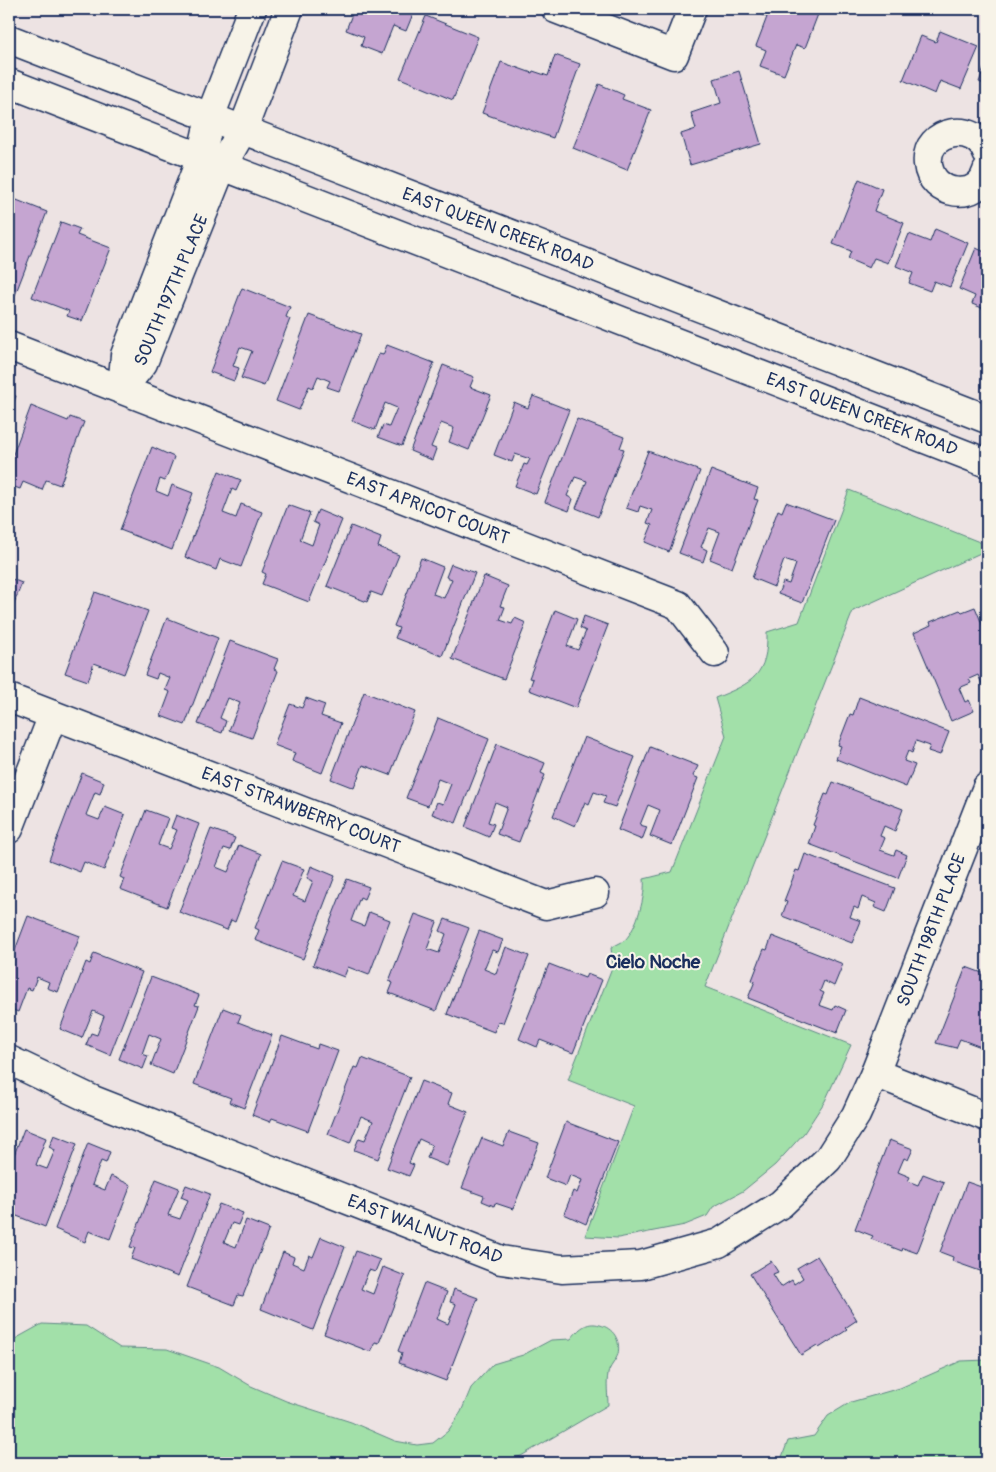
<svg xmlns="http://www.w3.org/2000/svg" width="996" height="1472" font-family="Pangolin,sans-serif">
<style>
.green{fill:#a2e0a9;stroke:#5e8884}
.building{fill:#c5a5d1;stroke:#1b2f5e}
.lines{fill:none;stroke-linecap:round;stroke-linejoin:round}
.minor-casing{stroke:#1b2f5e;stroke-width:31}
.major-casing{stroke:#1b2f5e;stroke-width:31}
.minor{stroke:#f7f3e8;stroke-width:28}
.major{stroke:#f7f3e8;stroke-width:28}
.labels{text-anchor:middle;stroke-width:4;stroke-linejoin:round;paint-order:stroke}
.street-label{font-size:18px;fill:#1b2f5e;stroke:#f7f3e8}
.neighbourhood-label{font-size:19px;font-weight:bold;fill:#1b2f5e;stroke:#f7f3e8}
</style>
<rect width="100%" height="100%" fill="#ede3e3"/>
<filter id="ink" filterUnits="userSpaceOnUse"><feTurbulence type="fractalNoise" baseFrequency=".02" numOctaves="2"/><feDisplacementMap in="SourceGraphic" scale="10" xChannelSelector="R" yChannelSelector="G"/><feConvolveMatrix kernelMatrix="1 2 1 2 8 2 1 2 1" color-interpolation-filters="sRGB"/></filter>
<g filter="url(#ink)">
<g class="green">
<path d="M 849,490 L 987,545 L 987,550 L 853,611 L 705,987 L 851,1045 L 825,1101 L 804,1133 L 775,1165 L 743,1191 L 713,1207 L 707,1216 L 685,1225 L 618,1238 L 585,1236 L 634,1106 L 568,1080 L 613,965 L 611,948 C 615,945 621,943 625,940 C 637,928 646,895 644,879 L 672,872 L 726,736 L 715,698 C 753,683 768,675 767,632 L 799,622 Z"/>
<path d="M 42,1324 L 86,1326 L 120,1348 L 167,1349 L 219,1367 L 251,1386 L 286,1401 L 351,1422 L 395,1441 L 417,1445 L 433,1443 L 448,1431 L 461,1412 L 471,1388 L 493,1364 L 523,1355 L 551,1340 L 571,1339 C 579,1329 586,1321 600,1325 C 613,1328 621,1340 618,1354 C 616,1361 609,1367 608,1374 C 606,1384 608,1396 608,1405 L 521,1456 L 498,1463 L 9,1463 L 9,1368 L 15,1339 Z"/>
<polygon points="987,1360 986,1463 786,1463 782,1457 788,1441 814,1436 828,1416 851,1402 900,1388 961,1361"/>
</g>
<g class="building">
<polygon points="354,9 415,9 406,31 393,26 382,54 361,46 364,37 346,30"/>
<polygon points="746,9 820,9 805,48 796,45 784,75 760,66 766,50 756,46 767,17"/>
<polygon points="426,16 478,37 453,100 400,78"/>
<polygon points="940,31 979,47 961,89 940,81 935,94 903,80 921,36 936,42"/>
<polygon points="555,55 580,64 553,138 482,113 501,62 532,73 533,71 548,76"/>
<polygon points="987,61 987,85 979,82"/>
<polygon points="739,71 761,144 690,165 681,134 696,129 691,113 721,103 714,79"/>
<polygon points="599,84 624,95 622,99 651,110 627,170 573,148"/>
<polygon points="859,179 882,189 874,211 904,223 888,263 874,258 869,268 848,259 851,251 833,244"/>
<polygon points="9,197 47,212 15,295 9,293"/>
<polygon points="61,222 80,229 77,235 111,248 82,321 67,316 69,311 32,297"/>
<polygon points="935,229 968,243 950,287 934,281 930,291 909,283 913,273 896,266 909,234 930,242"/>
<polygon points="976,248 987,253 987,310 972,304 975,296 959,289"/>
<polygon points="242,288 290,307 286,317 290,319 264,386 241,378 252,351 240,347 233,366 239,368 234,381 210,372"/>
<polygon points="309,315 361,334 339,391 327,387 330,381 318,376 313,388 309,386 299,410 276,401"/>
<polygon points="387,345 434,363 402,446 378,437 383,425 389,427 397,408 385,403 375,430 352,421 379,354 383,355"/>
<polygon points="443,365 474,377 470,387 491,395 469,450 449,442 454,428 441,423 431,447 436,449 432,460 410,451"/>
<polygon points="9,393 16,396 9,414"/>
<polygon points="533,396 569,410 536,494 515,486 524,464 527,465 530,459 515,454 512,462 494,455 514,402 528,408"/>
<polygon points="31,406 68,421 70,417 84,422 60,485 46,480 42,490 23,482 20,489 9,485 9,465"/>
<polygon points="577,419 624,437 620,448 624,449 598,517 576,508 587,481 575,477 567,496 573,499 569,511 545,502"/>
<polygon points="152,447 174,457 165,481 160,479 156,491 168,496 172,485 193,493 172,550 120,530"/>
<polygon points="648,451 700,471 669,552 645,542 652,525 647,523 652,510 640,506 638,512 626,508"/>
<polygon points="711,470 758,488 754,499 758,500 732,568 710,559 720,532 709,528 701,547 707,550 703,562 679,553"/>
<polygon points="219,471 241,480 236,491 232,489 223,513 236,518 241,504 262,512 241,567 220,559 216,570 185,557"/>
<polygon points="786,502 834,520 802,603 778,594 783,582 789,584 796,564 784,560 774,587 752,578 778,510 782,512"/>
<polygon points="288,505 310,513 300,540 312,545 319,525 313,522 318,510 342,520 309,602 262,584 266,574 262,572"/>
<polygon points="351,526 381,538 378,547 399,555 382,596 371,592 367,602 327,586"/>
<polygon points="421,558 443,567 433,594 444,598 452,579 446,577 451,564 475,573 442,656 395,638 399,628 394,626"/>
<polygon points="484,576 508,586 500,606 505,607 500,620 512,624 515,618 526,623 504,679 452,659"/>
<polygon points="9,578 22,583 9,616"/>
<polygon points="95,592 148,611 124,674 94,663 88,681 65,673"/>
<polygon points="975,607 987,636 987,684 983,686 978,675 969,679 971,683 959,688 965,702 969,700 974,711 951,721 914,633 931,625 930,622 960,610 962,612"/>
<polygon points="555,610 577,619 567,646 578,650 586,631 580,628 584,616 608,625 576,708 529,690 533,679 529,678"/>
<polygon points="167,618 218,638 185,725 161,716 170,692 165,690 170,678 158,673 156,679 145,675"/>
<polygon points="230,641 278,659 274,669 278,671 252,738 229,730 240,703 228,698 220,718 226,721 222,733 198,724"/>
<polygon points="364,692 415,712 390,775 363,765 354,788 331,779"/>
<polygon points="859,697 949,732 940,755 928,751 930,746 916,741 912,753 908,751 904,761 915,765 906,787 836,759 841,746 838,745 850,714 853,715"/>
<polygon points="306,698 325,705 321,716 341,723 322,773 292,761 295,753 274,745 290,704 302,708"/>
<polygon points="438,718 489,739 456,823 432,814 437,802 443,804 451,784 438,779 428,806 406,798"/>
<polygon points="584,737 635,757 615,807 603,803 606,796 594,792 589,804 585,802 575,826 553,816"/>
<polygon points="497,744 545,763 541,773 545,775 519,842 497,834 507,807 495,802 488,822 494,824 489,837 465,827"/>
<polygon points="650,747 698,766 693,776 698,778 672,845 650,836 660,810 648,805 640,825 647,827 642,840 618,830"/>
<polygon points="82,773 104,782 100,794 95,792 86,815 99,820 105,807 125,815 104,870 84,862 80,872 49,860"/>
<polygon points="833,782 903,809 895,831 884,826 880,836 885,838 880,850 894,855 896,850 907,855 898,878 809,844 815,826 813,825 825,794 828,795"/>
<polygon points="146,810 168,818 158,845 169,849 177,830 171,828 176,815 199,824 167,907 120,889 124,879 120,877"/>
<polygon points="211,829 235,838 230,850 224,848 216,867 228,872 239,845 261,854 235,922 231,920 227,930 179,912"/>
<polygon points="805,854 895,888 886,912 874,907 876,903 862,897 858,909 854,907 850,917 861,921 852,943 782,916 787,902 784,901 796,870 799,871"/>
<polygon points="282,861 304,869 293,896 305,901 313,881 307,878 311,866 335,876 303,959 255,940 259,930 255,928"/>
<polygon points="347,879 369,887 364,899 360,897 351,921 364,926 369,912 390,920 369,975 348,967 344,977 313,965"/>
<polygon points="415,914 437,922 427,949 439,953 446,934 440,931 445,919 469,928 436,1011 389,993 393,983 389,981"/>
<polygon points="28,916 80,936 58,992 47,988 49,982 37,977 32,990 27,988 18,1012 9,1008 9,966"/>
<polygon points="479,931 503,940 498,952 492,950 484,969 496,974 506,947 529,956 503,1023 498,1022 494,1032 447,1014"/>
<polygon points="772,936 843,964 834,986 824,981 820,991 824,993 819,1005 833,1010 835,1005 846,1010 837,1033 748,998 755,981 752,980 764,949 767,950"/>
<polygon points="94,953 142,972 110,1055 86,1045 91,1033 97,1035 104,1016 93,1011 82,1038 60,1029 86,962 90,964"/>
<polygon points="549,964 585,978 587,974 602,980 573,1053 540,1040 537,1047 519,1039"/>
<polygon points="966,967 985,974 982,981 987,982 987,1053 980,1050 981,1047 960,1039 956,1048 936,1043"/>
<polygon points="151,977 199,995 195,1005 199,1006 173,1074 151,1065 161,1039 149,1034 142,1054 148,1056 143,1069 119,1059"/>
<polygon points="223,1008 241,1015 238,1022 272,1035 244,1108 229,1102 231,1098 194,1084"/>
<polygon points="282,1036 317,1049 318,1044 338,1051 308,1131 272,1118 270,1122 252,1115"/>
<polygon points="362,1058 410,1077 378,1159 354,1150 359,1138 365,1140 373,1121 361,1116 350,1143 328,1134 354,1067 358,1068"/>
<polygon points="421,1081 452,1093 448,1104 468,1112 447,1166 427,1158 432,1145 419,1139 409,1163 414,1165 409,1176 387,1168"/>
<polygon points="566,1122 618,1142 586,1224 564,1214 573,1191 577,1193 582,1180 570,1175 566,1186 545,1178"/>
<polygon points="24,1129 46,1138 36,1165 47,1169 55,1150 49,1147 54,1135 77,1144 45,1227 9,1213 9,1168"/>
<polygon points="509,1132 539,1143 513,1209 495,1203 494,1206 482,1201 484,1196 462,1188 482,1138 503,1146"/>
<polygon points="889,1140 913,1149 908,1160 904,1158 898,1172 910,1177 908,1181 918,1185 923,1174 944,1182 917,1253 903,1248 902,1251 871,1239 873,1236 855,1229"/>
<polygon points="88,1143 110,1152 106,1163 101,1161 92,1185 105,1190 111,1176 131,1185 110,1239 89,1231 85,1242 55,1229"/>
<polygon points="156,1179 179,1188 168,1215 180,1219 188,1200 181,1197 186,1185 210,1194 178,1277 131,1259 135,1248 130,1247"/>
<polygon points="967,1182 987,1189 984,1201 987,1202 987,1271 984,1269 983,1272 952,1261 953,1257 940,1252"/>
<polygon points="219,1204 243,1213 238,1225 232,1223 224,1242 236,1247 246,1220 269,1229 243,1296 238,1295 234,1305 187,1287"/>
<polygon points="321,1237 345,1247 313,1330 261,1309 283,1252 294,1257 292,1263 304,1268 309,1255 313,1257"/>
<polygon points="356,1251 380,1260 375,1272 369,1270 361,1289 373,1294 383,1267 405,1276 379,1343 375,1342 371,1352 324,1334"/>
<polygon points="817,1256 857,1320 845,1328 847,1330 819,1348 817,1345 801,1355 750,1274 771,1261 778,1272 773,1274 781,1287 792,1280 794,1284 803,1278 797,1268"/>
<polygon points="424,1283 447,1292 437,1319 448,1324 456,1304 450,1302 454,1289 478,1298 446,1381 399,1363 402,1353 398,1351"/>
</g>
<g class="lines">
<g class="minor-casing">
<g id="minor">
<polyline points="556,9 674,55 692,9"/>
<path d="M 987,153 C 976,121 924,129 928,164 C 931,196 978,203 987,171"/>
<polyline points="9,346 678,605 715,653"/>
<polyline points="122,389 143,363 222,166 243,129 289,9"/>
<polyline points="122,389 125,355 201,158 210,117 252,9"/>
<polyline points="9,698 546,905 595,893"/>
<polyline points="9,829 53,715"/>
<polyline points="9,1060 93,1100 501,1260 562,1269 641,1265 719,1243 781,1204 828,1159 856,1115 875,1073 987,787"/>
<polyline points="875,1073 987,1117"/>
</g>
</g>
<g class="major-casing">
<g id="major">
<polyline points="9,39 987,419"/>
<polyline points="9,83 987,463"/>
</g>
</g>
<use href="#minor" class="minor"/>
<use href="#major" class="major"/>
</g>
</g>
<g class="labels">
<g class="street-label">
<text transform="translate(498 229) rotate(21)" y="6">EAST QUEEN CREEK ROAD</text>
<text transform="translate(171 290) rotate(-67)" y="6">SOUTH 197TH PLACE</text>
<text transform="translate(862 414) rotate(21)" y="6">EAST QUEEN CREEK ROAD</text>
<text transform="translate(428 508) rotate(21)" y="6">EAST APRICOT COURT</text>
<text transform="translate(301 810) rotate(21)" y="6">EAST STRAWBERRY COURT</text>
<text transform="translate(931 930) rotate(-69)" y="6">SOUTH 198TH PLACE</text>
<text transform="translate(425 1229) rotate(21)" y="6">EAST WALNUT ROAD</text>
</g>
<g class="neighbourhood-label">
<text x="653" y="968">Cielo Noche</text>
</g>
</g>
<rect width="996" height="1472" fill="none" stroke="#f7f3e8" stroke-width="30"/>
<rect x="15" y="15" width="966" height="1442" fill="none" stroke="#1b2f5e" stroke-width="2" filter="url(#ink)"/>
</svg>
